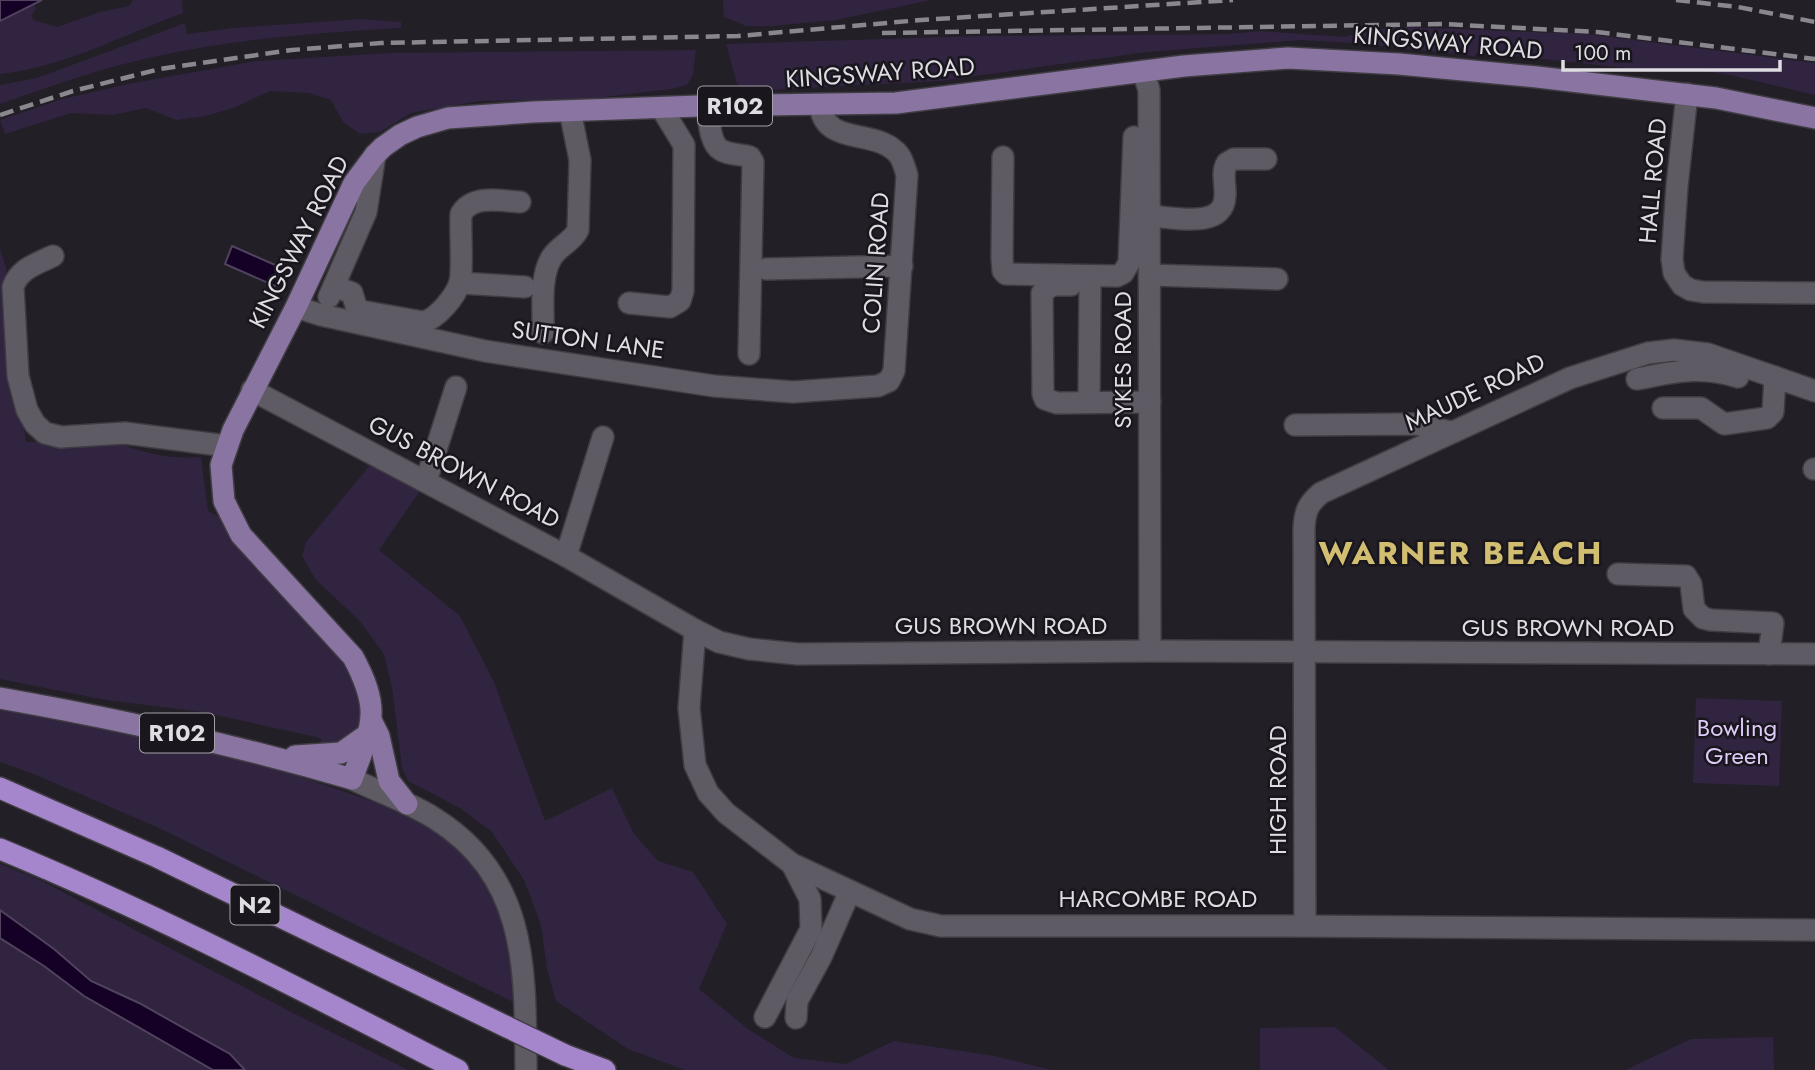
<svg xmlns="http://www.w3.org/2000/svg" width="1815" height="1070" font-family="Jost,sans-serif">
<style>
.green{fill:#312440}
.water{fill:#140125;stroke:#51435e;stroke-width:2}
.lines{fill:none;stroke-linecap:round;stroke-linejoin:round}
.minor-casing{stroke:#3f3c42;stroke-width:24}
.major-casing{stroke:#3f3c42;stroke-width:24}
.highway-casing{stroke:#3f3c42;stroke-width:24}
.minor{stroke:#5f5b64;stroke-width:21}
.major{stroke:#8974a2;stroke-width:21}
.highway{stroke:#a585cb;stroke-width:21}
.rail{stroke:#8a878e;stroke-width:4.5;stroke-dasharray:14 7;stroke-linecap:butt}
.highway-bridge-casing{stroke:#3f3c42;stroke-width:24;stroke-linecap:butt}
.highway-bridge{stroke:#a585cb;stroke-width:21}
.labels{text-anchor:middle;stroke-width:5;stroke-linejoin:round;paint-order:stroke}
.shield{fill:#19161d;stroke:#a4a1a7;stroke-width:2}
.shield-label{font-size:23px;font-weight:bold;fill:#dfdde2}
.street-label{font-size:24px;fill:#dfdde2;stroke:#19161d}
.park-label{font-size:24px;fill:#dfcbf7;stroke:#19161d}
.district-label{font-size:32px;font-weight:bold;letter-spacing:2px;fill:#d2be71;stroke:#19161d}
</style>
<rect width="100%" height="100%" fill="#221f27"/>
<g class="green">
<path d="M 133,0 L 182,0 L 183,13 C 123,35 64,67 0,74 L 0,21 L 34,5 L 36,9 L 31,16 L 34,20 L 57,27 L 100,12 L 129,6 Z"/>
<polygon points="723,0 931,0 836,20 772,26 746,26 724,17"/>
<path d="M 361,19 L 401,22 L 401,28 C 310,33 220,40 132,62 C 87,73 43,89 0,104 L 0,85 L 37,78 L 185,23 L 187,34 L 233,28 Z"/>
<polygon points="1403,27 1586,34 1815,63 1815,95 1730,75 1698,70 1635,69 1478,52 1474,56 1355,43 1301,40 1147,52 940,81 768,90 744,88 737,84 726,44 980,36 1228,34 1261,31 1346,37 1362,31"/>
<polygon points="696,50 693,75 687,85 672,89 587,99 479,101 411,113 380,132 360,134 343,122 331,100 309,93 270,91 236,107 206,116 176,120 146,108 112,115 71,113 5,134 0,120 62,99 128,84 256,61 392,53"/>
<path d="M 0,250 L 6,267 L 16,383 L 26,442 L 115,439 C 133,453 178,460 201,457 L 208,511 L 227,521 L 246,557 L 337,650 L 362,684 L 363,731 L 337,747 L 320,744 L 321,739 L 316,737 L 202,712 L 106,700 L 0,679 Z"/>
<polygon points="371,464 420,491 379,550 460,616 494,682 545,821 612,788 634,834 658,861 693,872 727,924 699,989 748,1029 794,1058 846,1064 894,1041 995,1056 1052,1070 685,1070 628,1049 556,1001 547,969 541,925 524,880 492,832 460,808 408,781 402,768 392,688 384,654 359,620 316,580 302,556 306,542"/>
<polygon points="1696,698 1782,701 1779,786 1693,783"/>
<polygon points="0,703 82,725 133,731 249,759 395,809 435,828 467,853 491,886 509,926 521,1006 157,827 36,775 0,762"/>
<polygon points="0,864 36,878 295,1014 408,1070 245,1070 230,1054 139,1003 91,981 54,949 0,910"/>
<polygon points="0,938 44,966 84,996 213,1070 0,1070"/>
<polygon points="1335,1027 1389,1070 1260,1070 1260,1028"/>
<polygon points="1773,1037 1774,1070 1625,1070 1691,1039"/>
</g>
<g class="water">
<polygon points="0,0 42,0 0,21"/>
<polygon points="232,246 282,268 275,286 225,264"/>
<polygon points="0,910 54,949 91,981 139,1003 230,1054 245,1070 213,1070 84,996 44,966 0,938"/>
</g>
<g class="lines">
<g class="minor-casing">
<g id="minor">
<polyline points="1143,71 1149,90 1150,651"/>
<polyline points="1687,94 1677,186 1672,259 1674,273 1682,285 1691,290 1703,292 1815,293"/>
<path d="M 707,105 C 709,118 709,143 721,150 C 729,155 741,154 750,157 L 753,162 L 749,354"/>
<polyline points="1003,157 1002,258 1003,271 1006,274 1117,276 1123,273 1129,263 1134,137"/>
<path d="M 1150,216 C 1173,217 1224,230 1225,196 C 1226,184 1221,173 1227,163 L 1234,159 L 1266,159"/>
<path d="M 53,256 C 36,264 19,269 13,287 L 18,376 L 27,410 L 35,424 L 45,433 L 61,437 L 125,433 L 227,446"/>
<polyline points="766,269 902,266"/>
<polyline points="1150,275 1277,279"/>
<polyline points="460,283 525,287"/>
<polyline points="1071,285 1052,285 1042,293 1043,394 1045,399 1057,403 1150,402"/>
<path d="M 334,286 L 352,293 L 356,306 L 361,311 L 423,322 C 437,319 456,296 460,282 C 463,269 460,230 461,214 C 473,194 500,201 520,202"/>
<polyline points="329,297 366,212 375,155"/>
<polyline points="629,303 670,307 680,301 683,291 684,145 662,109"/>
<path d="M 296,307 L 321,315 L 485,351 L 714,386 L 793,392 L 878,386 L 889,381 L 894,371 L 907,175 C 905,169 903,160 899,155 C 877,127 825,148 820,105"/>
<path d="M 543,333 C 544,310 539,277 552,257 C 559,246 572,242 578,230 L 580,160 L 570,111"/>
<path d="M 1637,379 C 1675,372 1700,365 1738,377"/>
<polyline points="252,390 566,556 695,630 719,642 749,649 798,654 1150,651 1815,654"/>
<polyline points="1089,402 1090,284"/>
<polyline points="1663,408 1701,408 1724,424 1767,418 1773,412 1775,377"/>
<polyline points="1295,425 1415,424 1451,432"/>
<polyline points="1814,469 1815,469"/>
<polyline points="426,481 456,387"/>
<polyline points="566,556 603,437"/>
<polyline points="1618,574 1686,576 1691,584 1694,609 1703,618 1711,620 1773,623 1769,654"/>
<polyline points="695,630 689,708 695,765 708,793 726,813 792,864 910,919 941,926 1291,926 1815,930"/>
<path d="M 352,779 C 379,792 409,802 434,818 C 529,877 525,971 526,1070"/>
<path d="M 1305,926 L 1304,528 C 1305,511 1308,504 1321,493 L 1570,378 L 1648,353 L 1674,350 L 1708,354 L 1815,391"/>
<polyline points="765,1017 811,929 810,899 792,864"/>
<polyline points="796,1018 797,1001 821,957 850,891"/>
</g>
</g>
<g class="major-casing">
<g id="major">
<path d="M 0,698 C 119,719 236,745 352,779 C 372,725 382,711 353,657 L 241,535 L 224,501 L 221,465 L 233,430 L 296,307 L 354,183 L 375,155 L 383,147 L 400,135 L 417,127 L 448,118 L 533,112 L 699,106 L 896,103 L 1184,66 L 1288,58 L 1399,64 L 1537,77 L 1716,98 L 1815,118"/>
<polyline points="372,722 379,736 389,781 407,804"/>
<polyline points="295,756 341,753 368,734"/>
</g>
</g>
<g class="highway-casing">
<g id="highway">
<polyline points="0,788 157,857 507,1027"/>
<path d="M 0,849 C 157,914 307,993 458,1070"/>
<polyline points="565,1055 605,1070"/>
</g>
</g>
<use href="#minor" class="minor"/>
<use href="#major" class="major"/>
<use href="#highway" class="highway"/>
<g class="rail">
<polyline points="1676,0 1738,7 1815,22"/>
<polyline points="882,33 1442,24 1597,32 1815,59"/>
<polyline points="0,115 73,91 160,69 292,50 381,43 738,36 921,20 1233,0"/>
</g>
<g class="highway-bridge-casing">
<polyline id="highway-bridge" points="507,1027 565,1055"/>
</g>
<use href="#highway-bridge" class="highway-bridge"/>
</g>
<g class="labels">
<g class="shield">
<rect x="698" y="86.5" width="74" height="39" rx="5"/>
<rect x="140" y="713.5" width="74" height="39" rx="5"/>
<rect x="230.5" y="885.5" width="49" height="39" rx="5"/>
</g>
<g class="shield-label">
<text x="735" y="114">R102</text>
<text x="177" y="741">R102</text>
<text x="255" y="913">N2</text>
</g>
<g class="street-label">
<text transform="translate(1448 43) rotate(5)" y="8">KINGSWAY ROAD</text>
<text transform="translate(880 73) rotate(-4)" y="8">KINGSWAY ROAD</text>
<text transform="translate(1653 181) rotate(-85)" y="8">HALL ROAD</text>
<text transform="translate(299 242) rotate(-63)" y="8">KINGSWAY ROAD</text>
<text transform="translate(876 263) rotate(-86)" y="8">COLIN ROAD</text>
<text transform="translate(588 340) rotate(8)" y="8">SUTTON LANE</text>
<text transform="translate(1123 360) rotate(-90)" y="8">SYKES ROAD</text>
<text transform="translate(1475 392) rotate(-25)" y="8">MAUDE ROAD</text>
<text transform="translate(464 472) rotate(28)" y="8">GUS BROWN ROAD</text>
<text x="1001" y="634">GUS BROWN ROAD</text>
<text x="1568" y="636">GUS BROWN ROAD</text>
<text transform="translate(1278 790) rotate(-90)" y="8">HIGH ROAD</text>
<text x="1158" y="907">HARCOMBE ROAD</text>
</g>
<g class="park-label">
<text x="1737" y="736">Bowling<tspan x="1737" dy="28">Green</tspan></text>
</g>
<g class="district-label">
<text x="1461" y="564">WARNER BEACH</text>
</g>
</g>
<path d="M1563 60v10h217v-10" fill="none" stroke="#dfdde2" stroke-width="3.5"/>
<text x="1574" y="60" font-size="21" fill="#dfdde2" stroke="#19161d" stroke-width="5" paint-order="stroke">100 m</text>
</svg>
